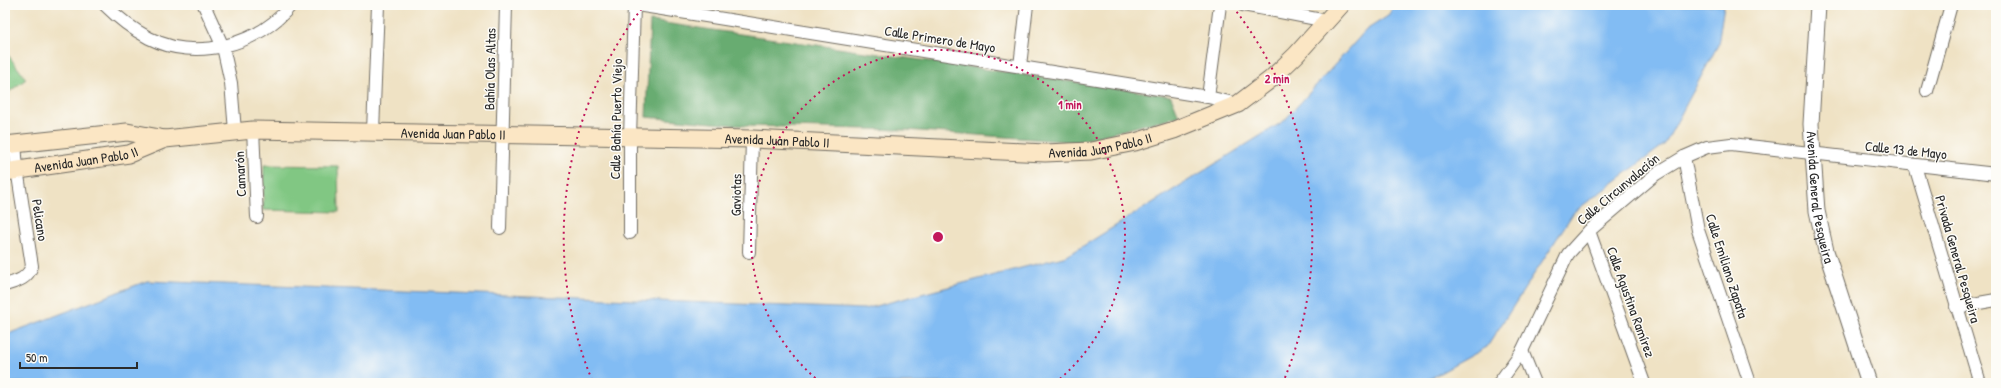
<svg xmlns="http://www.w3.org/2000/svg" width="2001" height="388" font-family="'Patrick Hand',sans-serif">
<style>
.green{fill:#81c783;stroke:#567957}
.forest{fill:#68ac71;stroke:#4a6c4e}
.water{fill:#82bcf3;stroke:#56748f}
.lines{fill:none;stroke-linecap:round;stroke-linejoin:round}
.minor-casing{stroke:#706b61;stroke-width:14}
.tertiary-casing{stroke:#706b61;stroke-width:17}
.secondary-casing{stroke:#706b61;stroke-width:19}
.minor{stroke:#fff;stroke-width:12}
.tertiary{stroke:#fff;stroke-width:15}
.secondary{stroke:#fbe6c4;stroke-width:17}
.ring{fill:none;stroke:#c2185b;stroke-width:2;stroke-dasharray:2 4}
.labels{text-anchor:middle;stroke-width:3;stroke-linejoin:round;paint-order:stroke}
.street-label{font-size:14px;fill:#2b2b2b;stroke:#fdfcf7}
.centre{fill:#c2185b;stroke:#fdfcf7;stroke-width:2}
.ring-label{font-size:12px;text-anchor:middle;font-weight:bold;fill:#c2185b;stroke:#fdfcf7;stroke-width:3;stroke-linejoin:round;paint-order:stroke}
</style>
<rect width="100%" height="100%" fill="#fdfcf7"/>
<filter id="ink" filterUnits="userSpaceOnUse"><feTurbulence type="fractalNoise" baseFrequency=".025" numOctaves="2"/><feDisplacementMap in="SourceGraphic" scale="8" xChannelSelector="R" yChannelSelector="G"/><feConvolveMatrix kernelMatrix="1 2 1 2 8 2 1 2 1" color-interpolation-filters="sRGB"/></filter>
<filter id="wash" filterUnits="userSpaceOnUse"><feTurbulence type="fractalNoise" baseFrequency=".012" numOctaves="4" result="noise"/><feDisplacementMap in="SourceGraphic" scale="16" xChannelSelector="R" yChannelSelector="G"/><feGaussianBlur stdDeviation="0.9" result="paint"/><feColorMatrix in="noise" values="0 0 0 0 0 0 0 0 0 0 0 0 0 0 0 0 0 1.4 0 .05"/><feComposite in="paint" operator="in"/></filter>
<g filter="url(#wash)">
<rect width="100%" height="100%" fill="#efe2c4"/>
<g class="green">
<polygon points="5,51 26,79 5,95"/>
<polygon points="264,165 338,166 339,212 263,210"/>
</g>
<polygon class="forest" points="650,21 1171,96 1179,116 1076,142 906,130 746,126 646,117"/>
<polygon class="water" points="1394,5 1724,5 1718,45 1665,144 1574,212 1487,347 1422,383 5,383 5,335 147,281 864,309 1067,256 1284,121 1366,30 1388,16"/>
</g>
<g filter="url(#ink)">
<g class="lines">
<g class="minor-casing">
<g id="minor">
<path d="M 105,5 C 117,17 134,30 149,38 C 196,62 259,45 291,5"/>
<polyline points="204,5 223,47 231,83 235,131"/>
<polyline points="637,5 1208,97 1238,104"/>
<polyline points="1243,5 1327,21"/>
<polyline points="1020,66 1027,5"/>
<polyline points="1927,91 1951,5"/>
<polyline points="1208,97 1220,5"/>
<polyline points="253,130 257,217"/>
<polyline points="373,131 378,5"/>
<polyline points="1684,157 1698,230 1750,383"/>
<polyline points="1915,166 1980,383"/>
<polyline points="500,228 506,5"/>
<polyline points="1589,231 1644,383"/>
<polyline points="630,233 630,137 634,5"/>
<polyline points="749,252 752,139"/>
<path d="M 5,285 C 18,281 27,279 32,266 L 17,169 L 15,143"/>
<polyline points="1956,307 1996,300"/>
<polyline points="1522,351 1535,383"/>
<polyline points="1499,383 1522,351 1568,254 1589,231 1656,174 1684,157 1707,147 1731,144 1996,174"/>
</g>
</g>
<g class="tertiary-casing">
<g id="tertiary">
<path id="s1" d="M 1818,5 L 1811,124 L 1817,211 L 1826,251 L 1869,383"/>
</g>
</g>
<g class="secondary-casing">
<g id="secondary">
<polyline points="5,145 127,132 165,139"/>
<path id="s2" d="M 5,172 L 129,154 L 165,139 L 253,130 L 752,139 L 1045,153 L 1091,151 L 1135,142 L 1174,130 L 1238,104 L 1271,79 L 1296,55 L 1341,5"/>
</g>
</g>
<use href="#minor" class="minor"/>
<use href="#tertiary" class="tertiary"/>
<use href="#secondary" class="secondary"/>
</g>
</g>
<g class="ring">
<path d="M820 382A187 187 0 1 1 1056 382"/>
<path d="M592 380A374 374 0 0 1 643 7M1233 7A374 374 0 0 1 1284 380"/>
</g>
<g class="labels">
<g class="street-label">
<text transform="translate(940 39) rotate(9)" y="5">Calle Primero de Mayo</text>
<text transform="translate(490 69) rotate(-89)" y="5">Bahía Olas Altas</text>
<text transform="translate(616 119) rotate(-89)" y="5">Calle Bahía Puerto Viejo</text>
<text dy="5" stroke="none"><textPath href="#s2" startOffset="453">Avenida Juan Pablo II</textPath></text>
<text dy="5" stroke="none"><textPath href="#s2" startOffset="777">Avenida Juan Pablo II</textPath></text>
<text dy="5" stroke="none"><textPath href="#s2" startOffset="1101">Avenida Juan Pablo II</textPath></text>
<text transform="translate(1906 150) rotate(6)" y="5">Calle 13 de Mayo</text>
<text dy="5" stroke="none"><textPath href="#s2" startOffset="82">Avenida Juan Pablo II</textPath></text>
<text transform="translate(240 174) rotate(-93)" y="5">Camarón</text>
<text transform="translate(1618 189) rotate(-40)" y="5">Calle Circunvalación</text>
<text transform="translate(736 195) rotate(-89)" y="5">Gaviotas</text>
<text dy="5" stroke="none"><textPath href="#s1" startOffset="193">Avenida General Pesqueira</textPath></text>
<text transform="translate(40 220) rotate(81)" y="5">Pelicano</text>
<text transform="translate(1958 259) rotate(74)" y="5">Privada General Pesqueira</text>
<text transform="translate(1727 266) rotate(72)" y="5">Calle Emiliano Zapata</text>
<text transform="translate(1631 302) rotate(70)" y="5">Calle Agustina Ramírez</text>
</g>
</g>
<circle cx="938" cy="237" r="6" class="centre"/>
<g class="ring-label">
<text x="1277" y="83">2 min</text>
<text x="1070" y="109">1 min</text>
</g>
<rect width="2001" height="388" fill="none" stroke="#fdfcf7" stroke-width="20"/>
<path d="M20 362v6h117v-6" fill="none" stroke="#2b2b2b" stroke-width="2"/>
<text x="26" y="362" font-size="12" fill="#2b2b2b" stroke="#fdfcf7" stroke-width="3" paint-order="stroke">50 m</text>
</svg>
